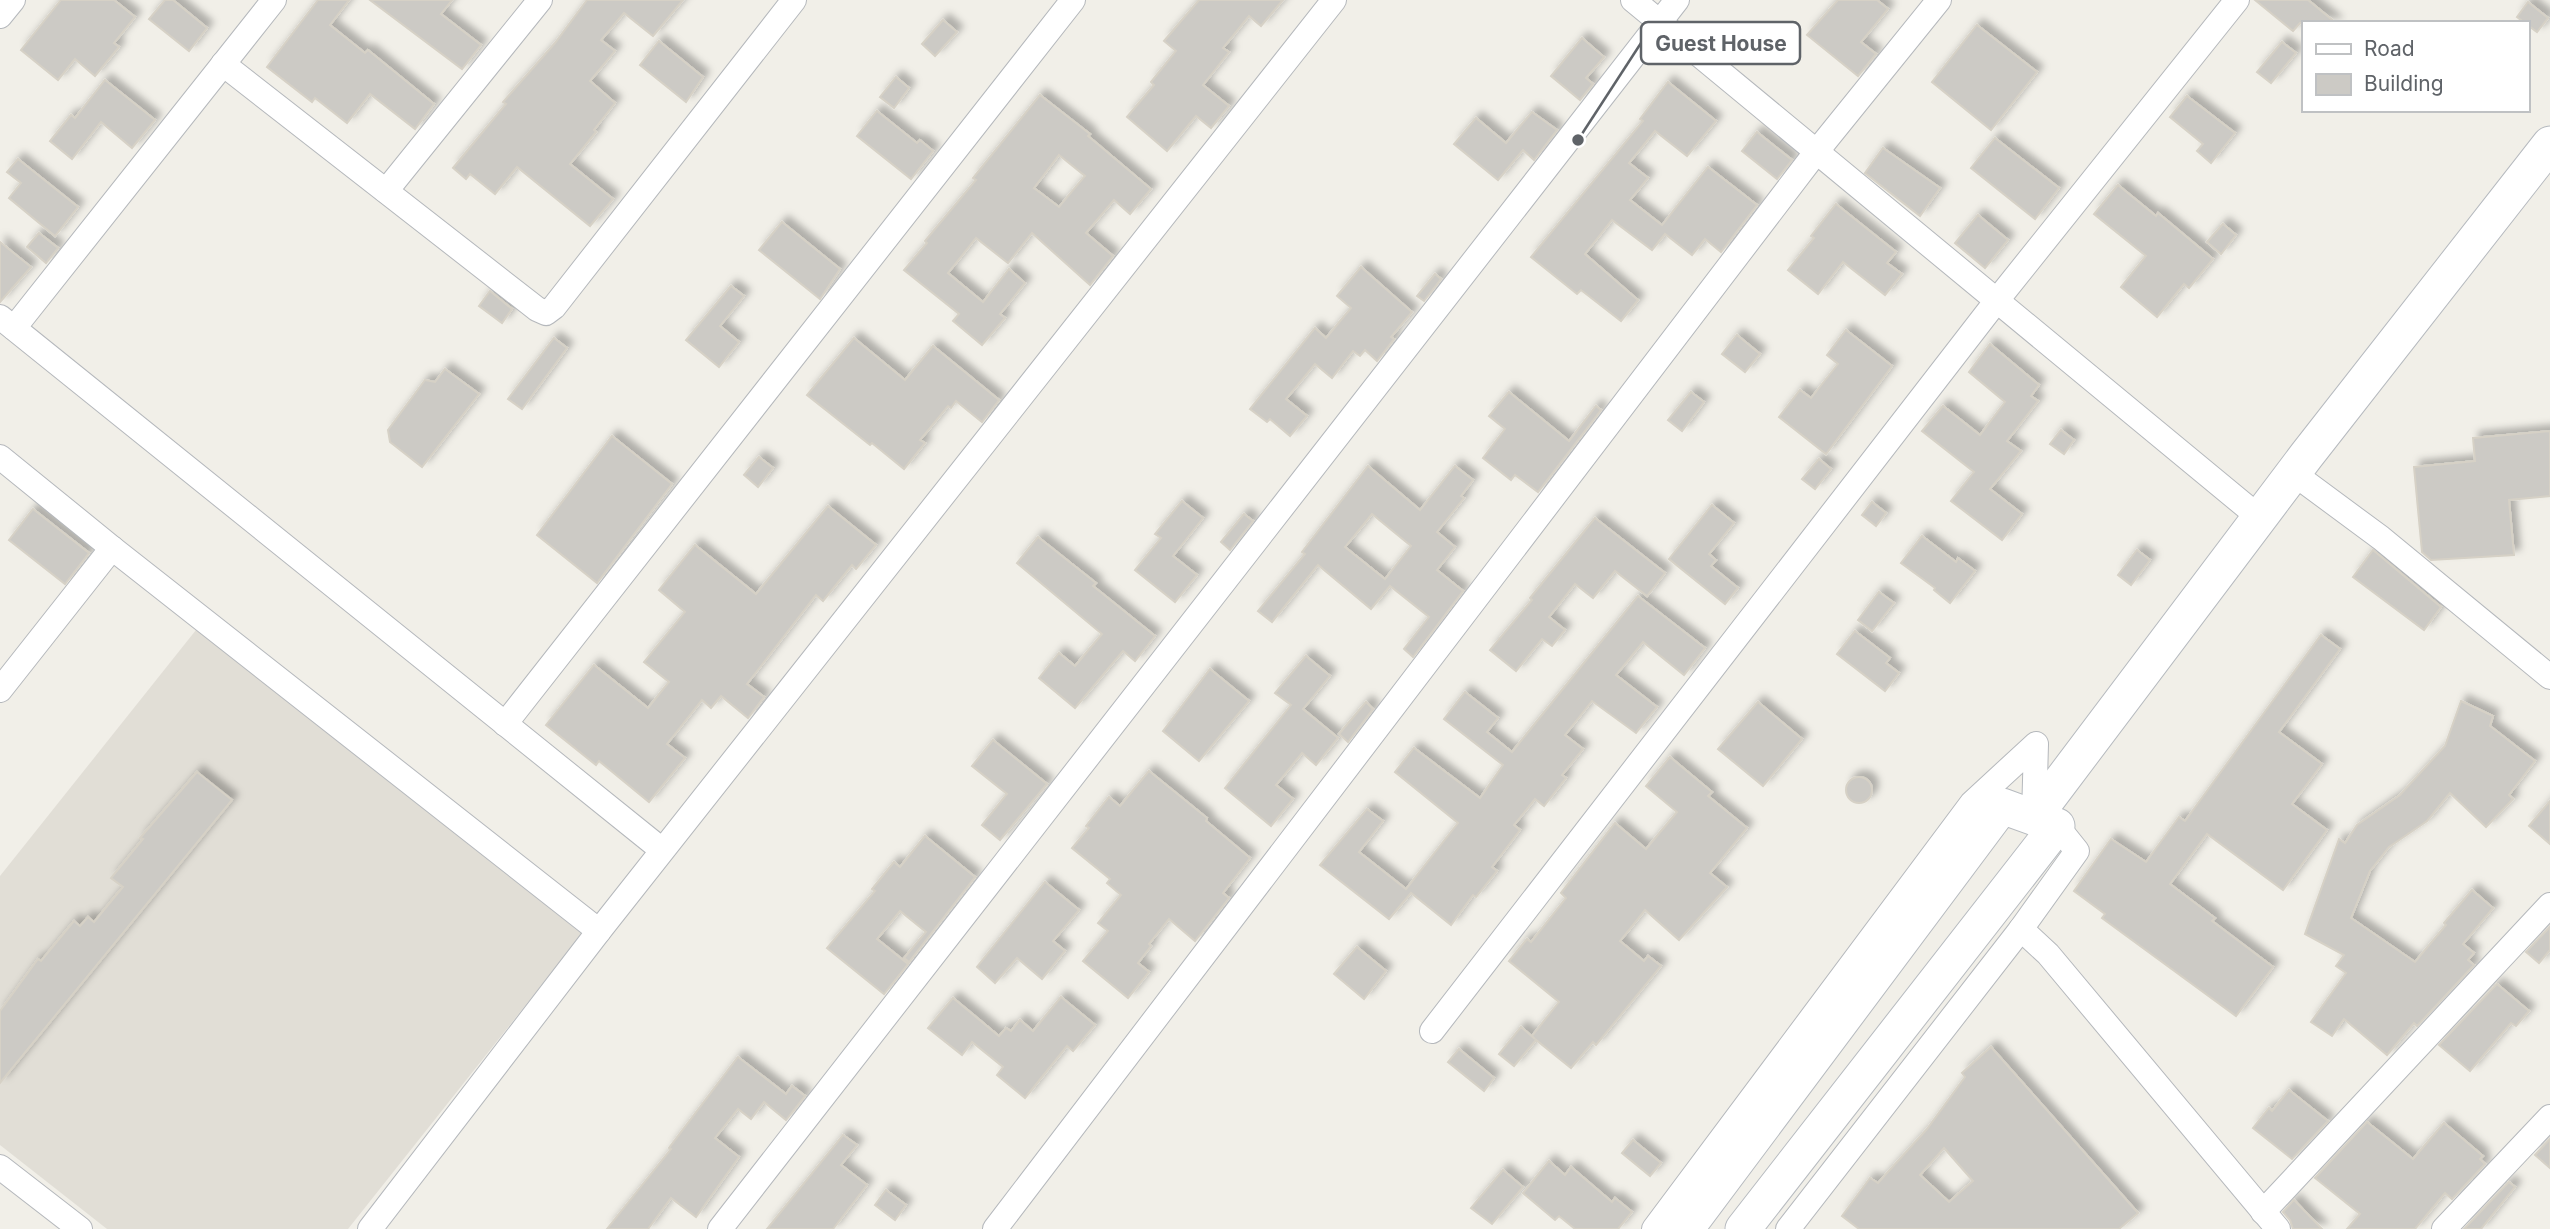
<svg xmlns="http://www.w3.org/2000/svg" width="2550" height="1229" font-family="Inter,sans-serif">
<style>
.education{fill:#e1ded6}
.building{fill:#cccac5;stroke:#d6d1c6;stroke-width:2;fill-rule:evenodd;filter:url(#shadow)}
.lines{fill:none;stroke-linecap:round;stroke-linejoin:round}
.street-casing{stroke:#b5b8bc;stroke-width:26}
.secondary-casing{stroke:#b6babf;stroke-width:37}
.street{stroke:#fff;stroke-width:24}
.secondary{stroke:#fff;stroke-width:35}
.leader{fill:none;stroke:#5f6368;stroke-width:2.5}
.callout-dot{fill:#5f6368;stroke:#fff;stroke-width:2.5}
.callout{fill:#fff;stroke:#5f6368;stroke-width:2.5}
.callout-label{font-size:21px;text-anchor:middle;font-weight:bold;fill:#5f6368}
</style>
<defs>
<filter id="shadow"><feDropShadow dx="6" dy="-6" stdDeviation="3.5" flood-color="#0004"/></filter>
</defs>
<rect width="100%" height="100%" fill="#f1efe8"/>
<polygon class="education" points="196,630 582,934 348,1229 107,1229 0,1145 0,876"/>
<g class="building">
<polygon points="61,0 114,0 135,17 114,43 119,47 95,76 75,59 58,80 21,50"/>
<polygon points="165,0 173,0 207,28 189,51 149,19"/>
<polygon points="318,0 349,0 330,25 365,53 368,50 434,104 415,129 370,94 347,123 315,98 312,102 267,67"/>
<polygon points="370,0 452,0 441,14 481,45 462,69"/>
<polygon points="587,0 683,0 653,36 624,13 601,40 615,51 590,81 615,103 594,130 596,132 570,164 613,199 590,226 517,167 495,194 470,174 466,179 453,168 506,104 503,102 555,43"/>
<polygon points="1199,0 1283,0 1261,26 1249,16 1223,48 1229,52 1203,85 1229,106 1211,128 1196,116 1167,151 1127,117 1154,85 1151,82 1176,51 1164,41"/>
<polygon points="1838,0 1877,0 1888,9 1861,42 1876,54 1858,76 1807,35"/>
<polygon points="2255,0 2308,0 2336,23 2300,23 2293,31"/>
<polygon points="2528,2 2548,18 2537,32 2517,17"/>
<polygon points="943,20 957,32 935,56 922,44"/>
<polygon points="1977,25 2037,72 1991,130 1932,82"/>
<polygon points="1582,38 1604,57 1586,78 1593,84 1580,100 1551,76"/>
<polygon points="659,41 703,77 686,102 640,65"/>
<polygon points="2282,42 2296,53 2271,83 2257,72"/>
<polygon points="896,77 909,88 894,108 880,97"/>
<polygon points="105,80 155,120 132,148 101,122 72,159 50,141 71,115 75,118"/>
<polygon points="1668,82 1716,121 1687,156 1655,131 1629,163 1648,178 1630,200 1662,225 1708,167 1757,205 1721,252 1705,239 1692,255 1665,234 1652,250 1612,220 1585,254 1638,300 1621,321 1581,290 1577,294 1531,257 1643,121 1640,119"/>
<path d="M 1040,95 L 1090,134 L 1088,136 L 1151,189 L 1130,214 L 1114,200 L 1086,233 L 1113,256 L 1090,285 L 1032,233 L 1008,263 L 976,238 L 948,273 L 983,302 L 1009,269 L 1025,283 L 1000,314 L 1005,318 L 982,345 L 953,321 L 959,314 L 904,270 L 927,243 L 925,241 L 976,180 L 973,178 ZM 1059,155 L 1085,176 L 1059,207 L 1034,188 Z"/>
<polygon points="2187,96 2235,133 2211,163 2197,151 2203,144 2170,117"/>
<polygon points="877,111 917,143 920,140 933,151 911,179 857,136"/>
<polygon points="1532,112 1557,130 1534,160 1523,150 1498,180 1454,144 1476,118 1506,143"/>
<polygon points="1757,132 1792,160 1777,179 1742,151"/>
<polygon points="1995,138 2059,188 2035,219 1971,168"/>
<polygon points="1883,148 1940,188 1920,216 1865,173"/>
<polygon points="18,159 78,207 55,236 9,198 21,183 7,172"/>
<polygon points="2118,185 2156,216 2158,213 2213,259 2189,288 2184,284 2157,317 2121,287 2146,256 2094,214"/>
<polygon points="1836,204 1896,252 1887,263 1902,274 1885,295 1843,262 1818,294 1788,270 1814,238 1811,236"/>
<polygon points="1978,215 2008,240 1985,268 1955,243"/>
<polygon points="782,222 840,269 820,299 759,250"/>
<polygon points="2223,224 2236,235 2221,254 2207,242"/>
<polygon points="39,233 58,248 46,263 27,247"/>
<polygon points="0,242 31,267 0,302"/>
<polygon points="1361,267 1412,312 1391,337 1394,339 1377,361 1365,350 1360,356 1353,351 1332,378 1315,364 1286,399 1307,416 1290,436 1270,419 1267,422 1250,409 1315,328 1326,338 1351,308 1337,296"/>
<polygon points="1435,274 1441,279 1424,301 1417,296"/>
<polygon points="731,286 744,296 720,326 739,342 719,367 686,340"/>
<polygon points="490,291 512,309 502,323 479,306"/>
<polygon points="1846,330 1892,366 1826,454 1779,417 1800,390 1811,398 1838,364 1827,355"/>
<polygon points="1737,335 1760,354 1745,372 1722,354"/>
<polygon points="554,338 567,348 522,409 508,399"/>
<polygon points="854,338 905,380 933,346 999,400 982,422 956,401 951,408 948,406 920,440 925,443 904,469 872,443 870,445 807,395"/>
<polygon points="1990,344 2039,385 2031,396 2038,401 2007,441 2021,451 1990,489 2022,514 2002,540 1951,501 1974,472 1922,431 1943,406 1980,435 2005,402 1969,372"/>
<polygon points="445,369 479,394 422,467 390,442 388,430 425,380 435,382"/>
<polygon points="1509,392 1569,441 1596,406 1601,410 1538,492 1515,475 1511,480 1483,458 1505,429 1489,416"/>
<polygon points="1691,392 1704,402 1682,431 1668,420"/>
<polygon points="2061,430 2074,440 2064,454 2050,444"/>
<polygon points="2550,431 2550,496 2509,500 2514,555 2431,560 2422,552 2414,467 2475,461 2473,438"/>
<polygon points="612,436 672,484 597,583 537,535"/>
<polygon points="759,457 773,468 758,487 744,475"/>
<polygon points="1819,459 1831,469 1815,489 1802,479"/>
<path d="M 1368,466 L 1420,510 L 1455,466 L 1473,480 L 1461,496 L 1464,498 L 1437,532 L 1455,547 L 1437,570 L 1463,591 L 1413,657 L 1404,649 L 1429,617 L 1390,586 L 1371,609 L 1318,565 L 1272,622 L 1258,611 L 1305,554 L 1302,552 ZM 1372,514 L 1411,546 L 1385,579 L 1345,547 Z"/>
<polygon points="1182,501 1203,518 1173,556 1197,575 1175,602 1135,570 1161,538 1155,534"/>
<polygon points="1872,502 1886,513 1876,526 1862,515"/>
<polygon points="1712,505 1734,523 1709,554 1716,560 1711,566 1738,588 1725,604 1669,559"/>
<polygon points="828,506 876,545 856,569 852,565 823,601 816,595 747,684 764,697 748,718 721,696 711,708 702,700 667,744 685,758 649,802 599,761 596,765 546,725 594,665 648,708 669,682 644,662 685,612 659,590 695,545 756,594"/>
<polygon points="33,509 89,553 65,584 9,540"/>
<polygon points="1244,514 1253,521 1230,550 1221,542"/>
<polygon points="1595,518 1665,573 1647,596 1615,571 1593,598 1575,584 1549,617 1565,630 1552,646 1542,639 1516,671 1490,650 1532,600 1530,598"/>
<polygon points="1922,536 1956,562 1958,558 1975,571 1950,603 1934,590 1935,588 1901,563"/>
<polygon points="1038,537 1096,583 1093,586 1155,636 1135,661 1123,651 1075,708 1039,678 1059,653 1075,666 1102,634 1017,563"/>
<polygon points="2137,550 2150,560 2131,585 2118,575"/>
<polygon points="2373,550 2441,607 2424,630 2353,577"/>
<polygon points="1879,592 1894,603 1872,631 1858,620"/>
<polygon points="1638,596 1705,648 1684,675 1643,642 1616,675 1657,707 1636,733 1592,701 1565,735 1583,749 1562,775 1566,778 1544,806 1535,799 1514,825 1520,830 1492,867 1497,871 1476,897 1473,895 1451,925 1411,893 1389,919 1320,865 1367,809 1383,821 1359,852 1406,889 1458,823 1395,772 1414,748 1480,798 1503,765 1444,719 1465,692 1498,718 1487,732 1512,752"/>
<polygon points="1855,631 1890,658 1886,663 1899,673 1885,691 1837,654"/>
<polygon points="2321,635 2340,649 2279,732 2322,764 2292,804 2327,830 2283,890 2207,834 2170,884 2215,918 2212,921 2273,967 2236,1016 2102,918 2105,914 2074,891 2111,839 2146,862 2179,817 2185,821"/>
<polygon points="1306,656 1330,676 1303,709 1338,738 1316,765 1302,753 1276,785 1293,799 1271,826 1225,788 1291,705 1275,693"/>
<polygon points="1210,669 1249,701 1199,761 1163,731"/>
<polygon points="2461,701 2493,716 2490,726 2535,761 2509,795 2513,799 2486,827 2450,793 2427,821 2389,847 2370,871 2351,918 2415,962 2446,925 2444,923 2472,890 2493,908 2463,944 2474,953 2468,960 2474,965 2417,1026 2414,1023 2387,1055 2344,1019 2332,1036 2311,1022 2346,973 2336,966 2344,955 2305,934 2339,839 2345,843 2357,825 2400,795 2445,746"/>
<polygon points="1366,702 1373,709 1348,742 1339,734"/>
<polygon points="1758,702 1802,739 1763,786 1718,749"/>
<polygon points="993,740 1047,784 1000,840 982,825 1007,794 972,766"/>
<polygon points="1670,757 1712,792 1708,796 1747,828 1710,873 1727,887 1679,940 1645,910 1620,941 1644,961 1648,956 1661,966 1596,1045 1593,1042 1571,1068 1536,1040 1514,1066 1499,1054 1521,1027 1535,1039 1532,1036 1559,1002 1509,961 1527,939 1531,942 1566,898 1561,893 1615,823 1646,849 1677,812 1646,786"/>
<polygon points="1149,771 1207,818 1206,821 1250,858 1223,893 1229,898 1195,941 1169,919 1149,944 1151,946 1138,963 1149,972 1128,998 1083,961 1108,931 1098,923 1121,895 1107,883 1110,879 1072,848 1089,828 1086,826 1109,797 1120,806"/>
<polygon points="197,772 232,800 0,1083 0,1011 38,959 41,961 74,921 80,926 88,917 94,922 123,887 111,878 143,839 140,838"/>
<circle cx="1859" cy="790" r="13"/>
<polygon points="2550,801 2550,844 2529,826"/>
<polygon points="925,836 975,877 909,962 904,958 926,932 900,911 877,939 908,964 884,994 827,948 875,891 872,889 894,862 900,867"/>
<polygon points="1045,882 1079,910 1053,941 1065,951 1042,979 1017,958 995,983 977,967"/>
<polygon points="2550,927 2550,950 2539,963 2526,952"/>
<polygon points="1357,947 1386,971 1364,999 1334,974"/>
<polygon points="2497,984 2529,1011 2516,1026 2511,1023 2470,1071 2439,1045"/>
<polygon points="1061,997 1095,1025 1073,1051 1067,1046 1025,1098 997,1075 1003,1067 972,1042 962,1055 928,1028 953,998 999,1036 1006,1028 1011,1031 1020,1020 1033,1031"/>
<path d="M 1991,1047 L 2138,1213 L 2119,1229 L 1859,1229 L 1842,1216 L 1870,1178 L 1878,1183 L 1927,1129 L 1965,1077 L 1962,1073 ZM 1944,1148 L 1973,1181 L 1949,1202 L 1920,1175 Z"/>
<polygon points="1459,1049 1494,1078 1484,1091 1448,1062"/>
<polygon points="738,1057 786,1094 792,1086 805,1096 786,1120 764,1102 751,1119 738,1109 715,1138 739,1157 696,1217 671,1198 648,1229 607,1229 671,1149 669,1148"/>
<polygon points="2289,1090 2328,1121 2292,1159 2253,1128 2269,1108 2272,1111"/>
<polygon points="2367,1122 2413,1159 2444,1123 2483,1156 2480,1159 2485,1164 2452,1199 2445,1193 2415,1229 2347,1229 2360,1214 2315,1178"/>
<polygon points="843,1135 857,1145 841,1165 867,1185 833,1229 767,1229"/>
<polygon points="2550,1139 2550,1168 2535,1155"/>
<polygon points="1633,1140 1661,1163 1650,1176 1622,1153"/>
<polygon points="1549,1161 1565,1175 1571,1167 1612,1202 1615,1198 1632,1212 1618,1229 1575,1229 1559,1216 1555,1220 1523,1193"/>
<polygon points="1503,1170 1523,1187 1492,1224 1471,1208"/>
<polygon points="2509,1182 2515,1187 2481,1229 2464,1229"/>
<polygon points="886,1190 906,1205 895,1220 875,1205"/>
<polygon points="2294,1200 2322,1229 2293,1229 2290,1220 2283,1212"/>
</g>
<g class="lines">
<g class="street-casing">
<g id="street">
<polyline points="1633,0 2260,518"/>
<polyline points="0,16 13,0"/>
<polyline points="223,64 537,309 546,313 554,307 794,0"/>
<polyline points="386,191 540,0"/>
<polyline points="0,317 662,850"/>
<polyline points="14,328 274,0"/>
<polyline points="0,457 112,548 599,931"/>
<polyline points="2293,473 2381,538 2550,677"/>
<polyline points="0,690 112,548"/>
<polyline points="505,724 1073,0"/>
<polyline points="2021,929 2048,954 2278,1229"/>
<polyline points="1432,1031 1998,299 2237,0"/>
<polyline points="0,1167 80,1229"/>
<polyline points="2263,1212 2550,905"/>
<polyline points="370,1229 599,931 1334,0"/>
<polyline points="720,1229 1677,0"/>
<polyline points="995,1229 1817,151 1939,0"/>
<polyline points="1654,1229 1972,803 2036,744 2034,817"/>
<polyline points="1788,1229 2021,929 2077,851 2057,826"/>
<polyline points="2444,1229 2550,1117"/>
</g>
</g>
<g class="secondary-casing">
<g id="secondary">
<polyline points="2034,817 2306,456 2550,144"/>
<polyline points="1686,1229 2002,806 2057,826 1743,1229"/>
</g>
</g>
<use href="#street" class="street"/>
<use href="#secondary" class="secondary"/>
</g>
<path class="leader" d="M1578 140L1641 43"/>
<circle class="callout-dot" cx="1578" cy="140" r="7"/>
<rect class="callout" x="1641" y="22" width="159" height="42" rx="7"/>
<g class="callout-label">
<text x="1721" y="51">Guest House</text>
</g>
<rect x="2302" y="21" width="228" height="91" fill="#ffffff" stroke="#bfc1c3" stroke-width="2"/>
<rect x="2316" y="44" width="35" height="10" fill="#ffffff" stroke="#bfc1c3" stroke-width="2"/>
<text x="2364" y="56" font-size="21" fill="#5f6368">Road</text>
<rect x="2316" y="74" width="35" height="21" fill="#cccac5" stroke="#bfc1c3" stroke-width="2"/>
<text x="2364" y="91" font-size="21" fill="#5f6368">Building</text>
</svg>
